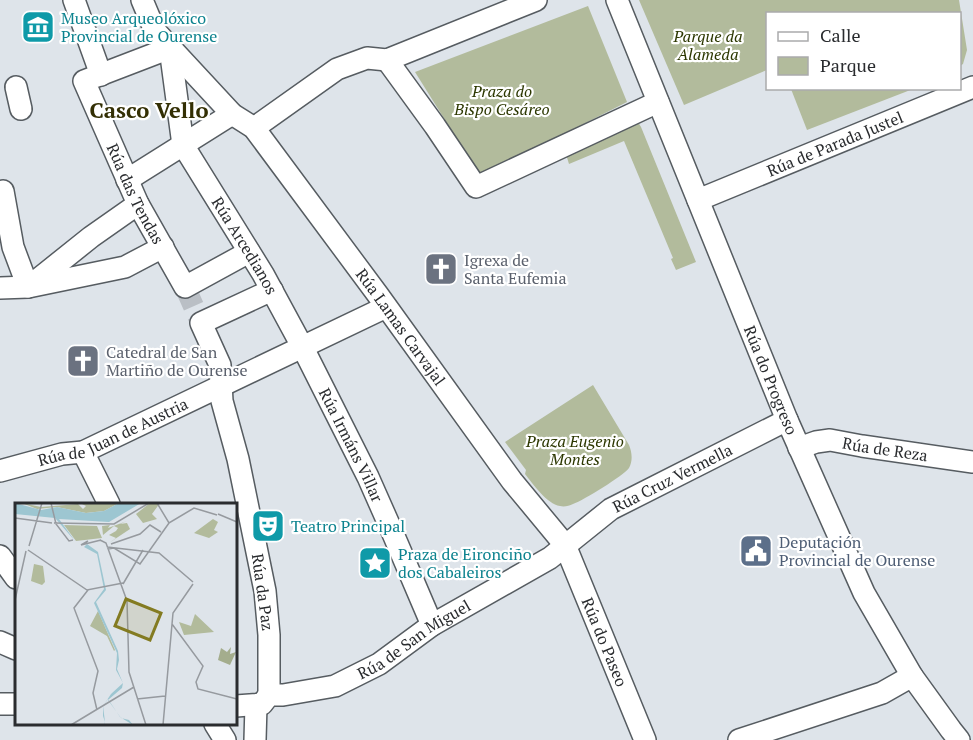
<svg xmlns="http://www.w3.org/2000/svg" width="973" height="740" font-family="'PT Serif',serif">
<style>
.green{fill:#b2bb9c}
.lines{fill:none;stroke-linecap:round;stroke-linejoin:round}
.minor-tunnel{stroke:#babfc5;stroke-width:21;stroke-dasharray:21 10;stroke-linecap:butt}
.minor-casing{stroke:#565c61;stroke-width:24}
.minor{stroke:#fff;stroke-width:21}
.labels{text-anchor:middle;stroke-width:4.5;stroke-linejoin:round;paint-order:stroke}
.culture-label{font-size:16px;fill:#0d838f;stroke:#fff;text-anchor:start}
.park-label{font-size:16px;font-style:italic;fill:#2c3700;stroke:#fff}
.street-label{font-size:16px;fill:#2a2c2f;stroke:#fff}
.worship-label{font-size:16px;fill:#5b616d;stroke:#fff;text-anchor:start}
.service-label{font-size:16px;fill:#4e5e75;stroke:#fff;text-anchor:start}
.district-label{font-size:22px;font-weight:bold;fill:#332f04;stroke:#fff}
.inset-road{fill:none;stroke:#969a9f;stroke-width:1.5}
.view{fill:#837b21;fill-opacity:0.15;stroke:#837b21;stroke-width:3}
.inset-edge{fill:none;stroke:#2a2c2f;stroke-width:3}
</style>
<rect width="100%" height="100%" fill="#dee4ea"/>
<g class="green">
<polygon points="639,0 959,0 967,50 963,64 960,66 960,14 768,14 767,70 684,105"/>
<polygon points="588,6 627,102 480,176 415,72"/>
<polygon points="791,89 913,89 807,130"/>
<polygon points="638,122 641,127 696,262 676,270 671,259 673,258 624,141 569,164 565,151"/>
<path d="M 593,385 L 629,445 C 632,452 633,461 629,468 C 623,476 584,500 573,504 C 569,506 564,507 560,506 C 547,504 533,484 525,474 L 526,470 L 505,442 Z"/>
</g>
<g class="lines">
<polyline class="minor-tunnel" points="185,287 201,323"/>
<g class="minor-casing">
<g id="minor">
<polyline points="74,0 101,75"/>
<path id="s1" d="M 142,0 L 155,31 L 232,114 L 254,128 L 378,295 L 512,481 L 565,545 L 645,740"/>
<path id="s2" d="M 617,0 L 787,420 L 864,593 L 912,676 L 951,730 L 959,740"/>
<path id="s3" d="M 170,48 L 183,145 L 263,274 L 303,348 L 368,477 L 391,529 L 432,625"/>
<path id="s4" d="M 170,48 L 84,81 L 138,204 L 185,287 L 249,252"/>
<polyline points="387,60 435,126 476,187 658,102"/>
<polyline points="16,87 21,109"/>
<polyline points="254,128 337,69 367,58 387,60 536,0"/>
<polyline points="127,180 232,114"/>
<polyline points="3,191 13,247 28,287"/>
<path id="s5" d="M 698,200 L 973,87"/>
<polyline points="31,285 91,237 138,204"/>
<polyline points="0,288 28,287 125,267 163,247"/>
<path id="s6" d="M 799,448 L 816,442 L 830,440 L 862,446 L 973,462"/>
<polyline points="83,452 109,504"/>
<path id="s7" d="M 0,471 L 62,454 L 83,452 L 386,307"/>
<polyline points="0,556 16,578"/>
<polyline points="0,642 16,649"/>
<polyline points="269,695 269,635 265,591 238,459 222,401 220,365 201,323 272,290"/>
<polyline points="0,704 16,704"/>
<path id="s8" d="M 236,706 L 262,704 L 269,695 L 283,695 L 335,686 L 379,664 L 432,625 L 550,558 L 611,509 L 787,420"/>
<polyline points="215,724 225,740"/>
<polyline points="255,740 256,705"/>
<polyline points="739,740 882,693 912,676"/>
</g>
</g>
<use href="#minor" class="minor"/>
</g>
<defs>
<g id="museum-square" transform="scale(1.725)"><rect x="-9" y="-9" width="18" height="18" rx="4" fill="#0f9aa8" stroke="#fff"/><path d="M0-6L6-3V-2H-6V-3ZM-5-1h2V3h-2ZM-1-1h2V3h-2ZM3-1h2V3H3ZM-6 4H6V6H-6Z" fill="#fff"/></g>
<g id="church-square" transform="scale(1.725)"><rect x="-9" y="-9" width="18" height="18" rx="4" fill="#6b7280" stroke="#fff"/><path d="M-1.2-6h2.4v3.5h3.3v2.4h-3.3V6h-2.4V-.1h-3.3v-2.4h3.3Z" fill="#fff"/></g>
<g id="theatre-square" transform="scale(1.725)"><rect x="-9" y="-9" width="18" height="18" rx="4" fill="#0f9aa8" stroke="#fff"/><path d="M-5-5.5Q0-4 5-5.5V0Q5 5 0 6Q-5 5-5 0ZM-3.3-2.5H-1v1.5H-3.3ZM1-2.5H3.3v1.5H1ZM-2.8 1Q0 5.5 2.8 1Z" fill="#fff"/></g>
<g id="civic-square" transform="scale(1.725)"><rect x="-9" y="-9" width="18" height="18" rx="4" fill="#5c6f8a" stroke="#fff"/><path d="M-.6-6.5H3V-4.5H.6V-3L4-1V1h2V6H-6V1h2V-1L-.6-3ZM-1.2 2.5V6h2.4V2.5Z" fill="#fff"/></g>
<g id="sight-square" transform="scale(1.725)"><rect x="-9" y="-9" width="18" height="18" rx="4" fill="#0f9aa8" stroke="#fff"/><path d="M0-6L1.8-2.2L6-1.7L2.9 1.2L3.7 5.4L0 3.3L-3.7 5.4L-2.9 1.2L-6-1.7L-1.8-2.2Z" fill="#fff"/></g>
</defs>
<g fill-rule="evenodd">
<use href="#museum-square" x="38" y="27"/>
<use href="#church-square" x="441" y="269"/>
<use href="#church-square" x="83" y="361"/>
<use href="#theatre-square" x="268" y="526"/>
<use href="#civic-square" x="756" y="551"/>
<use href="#sight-square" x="375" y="563"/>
</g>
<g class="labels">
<g class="culture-label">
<text x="61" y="24">Museo Arqueolóxico<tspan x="61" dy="18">Provincial de Ourense</tspan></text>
<text x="291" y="532">Teatro Principal</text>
<text x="398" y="560">Praza de Eironciño<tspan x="398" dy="18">dos Cabaleiros</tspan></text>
</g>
<g class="park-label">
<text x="708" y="42">Parque da<tspan x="708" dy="18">Alameda</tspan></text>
<text x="502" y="97">Praza do<tspan x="502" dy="18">Bispo Cesáreo</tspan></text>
<text x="575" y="447">Praza Eugenio<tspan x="575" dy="18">Montes</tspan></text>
</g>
<g class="street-label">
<text dy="6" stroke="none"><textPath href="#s5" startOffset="148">Rúa de Parada Justel</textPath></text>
<text dy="6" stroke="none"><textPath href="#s4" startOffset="216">Rúa das Tendas</textPath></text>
<text dy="6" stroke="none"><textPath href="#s3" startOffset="216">Rúa Arcedianos</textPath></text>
<text dy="6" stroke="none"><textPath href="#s1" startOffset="420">Rúa Lamas Carvajal</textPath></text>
<text dy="6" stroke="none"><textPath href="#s2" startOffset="410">Rúa do Progreso</textPath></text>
<text dy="6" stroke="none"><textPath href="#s7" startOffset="120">Rúa de Juan de Austria</textPath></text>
<text dy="6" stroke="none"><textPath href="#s3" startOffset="442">Rúa Irmáns Villar</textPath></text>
<text dy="6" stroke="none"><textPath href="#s6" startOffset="88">Rúa de Reza</textPath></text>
<text dy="6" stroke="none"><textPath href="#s8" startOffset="502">Rúa Cruz Vermella</textPath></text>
<text transform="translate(263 592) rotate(82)" y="6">Rúa da Paz</text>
<text dy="6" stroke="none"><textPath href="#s8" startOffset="196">Rúa de San Miguel</textPath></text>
<text dy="6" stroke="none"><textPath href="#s1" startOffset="798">Rúa do Paseo</textPath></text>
</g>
<g class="worship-label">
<text x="464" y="266">Igrexa de<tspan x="464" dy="18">Santa Eufemia</tspan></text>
<text x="106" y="358">Catedral de San<tspan x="106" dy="18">Martiño de Ourense</tspan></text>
</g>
<g class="service-label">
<text x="779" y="548">Deputación<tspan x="779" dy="18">Provincial de Ourense</tspan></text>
</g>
<g class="district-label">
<text x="149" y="118">Casco Vello</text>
</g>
</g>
<g transform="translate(15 503)">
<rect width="222" height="222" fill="#dee4ea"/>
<path d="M 7,0 L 26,4 L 63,1 L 68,6 L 71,3 L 67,1 L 104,0 L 89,8 L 71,10 L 42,4 L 22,6 ZM 135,0 L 145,0 L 137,11 L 142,16 L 128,20 L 121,11 ZM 198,16 L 203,19 L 199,27 L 203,29 L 194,35 L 179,30 ZM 112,18 L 105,21 L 112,20 L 115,26 L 94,40 L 101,35 L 94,32 L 101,28 L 103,25 L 99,23 L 88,32 L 87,23 L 95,22 L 93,25 ZM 49,22 L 82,23 L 87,35 L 61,38 ZM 19,61 L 28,63 L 30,79 L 27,82 L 16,78 ZM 83,108 L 100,147 L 99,148 L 92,133 L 75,123 ZM 180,111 L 199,129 L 169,132 L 164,119 L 176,123 Z" fill="#b2bb9c"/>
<path d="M 216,144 L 215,151 L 221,149 L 215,162 L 203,157 L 206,145 L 212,149 Z" fill="#a4ad8d"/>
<path d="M 0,0 L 26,7 L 42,4 L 71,10 L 89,8 L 104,0 L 126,0 L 94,19 L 44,16 L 60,38 L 40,15 L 0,11 ZM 72,41 L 83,49 L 91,87 L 81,99 L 103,148 L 104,157 L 102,166 L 108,180 L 107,185 L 93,197 L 106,215 L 114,217 L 118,222 L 105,214 L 93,196 L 88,203 L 90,219 L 90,220 L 89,222 L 90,219 L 88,213 L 88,203 L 96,191 L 108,180 L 101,167 L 102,150 L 79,100 L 89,86 L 82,51 L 69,44 Z" fill="#9dc6d1"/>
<path class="inset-road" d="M 36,0 L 41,21 L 54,38 L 58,37M 142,0 L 154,20 L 179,5 L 202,12M 203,11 L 222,19M 0,15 L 37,20M 39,20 L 99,21 L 134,0M 85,37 L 91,40 L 112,98 L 114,169 L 131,222M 73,38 L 66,42 L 86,37M 96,41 L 125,31 L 135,22 L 146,29M 14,43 L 27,0M 92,44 L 144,50 L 178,79M 93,46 L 99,45 L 125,61 L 154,20M 13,47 L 72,87 L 108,80M 108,81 L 128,47M 73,87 L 59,105 L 83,168 L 78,190 L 82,207M 0,97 L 11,48M 157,121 L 188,163 L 181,179 L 183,186 L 222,196M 0,180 L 0,205M 122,196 L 150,193M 56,222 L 119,184M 148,222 L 158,110 L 178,81"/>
<path class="view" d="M 111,96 L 146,110 L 135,137 L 100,123 Z"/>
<rect width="222" height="222" class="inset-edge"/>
</g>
<rect x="766" y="12" width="195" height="78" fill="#ffffff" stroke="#aaabac" stroke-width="1.5"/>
<rect x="778" y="32" width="30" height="9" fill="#ffffff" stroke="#aaabac" stroke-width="1.5"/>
<text x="820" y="42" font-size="18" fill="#2a2c2f">Calle</text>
<rect x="778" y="57" width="30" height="18" fill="#b2bb9c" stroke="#aaabac" stroke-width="1.5"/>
<text x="820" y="72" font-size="18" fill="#2a2c2f">Parque</text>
</svg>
